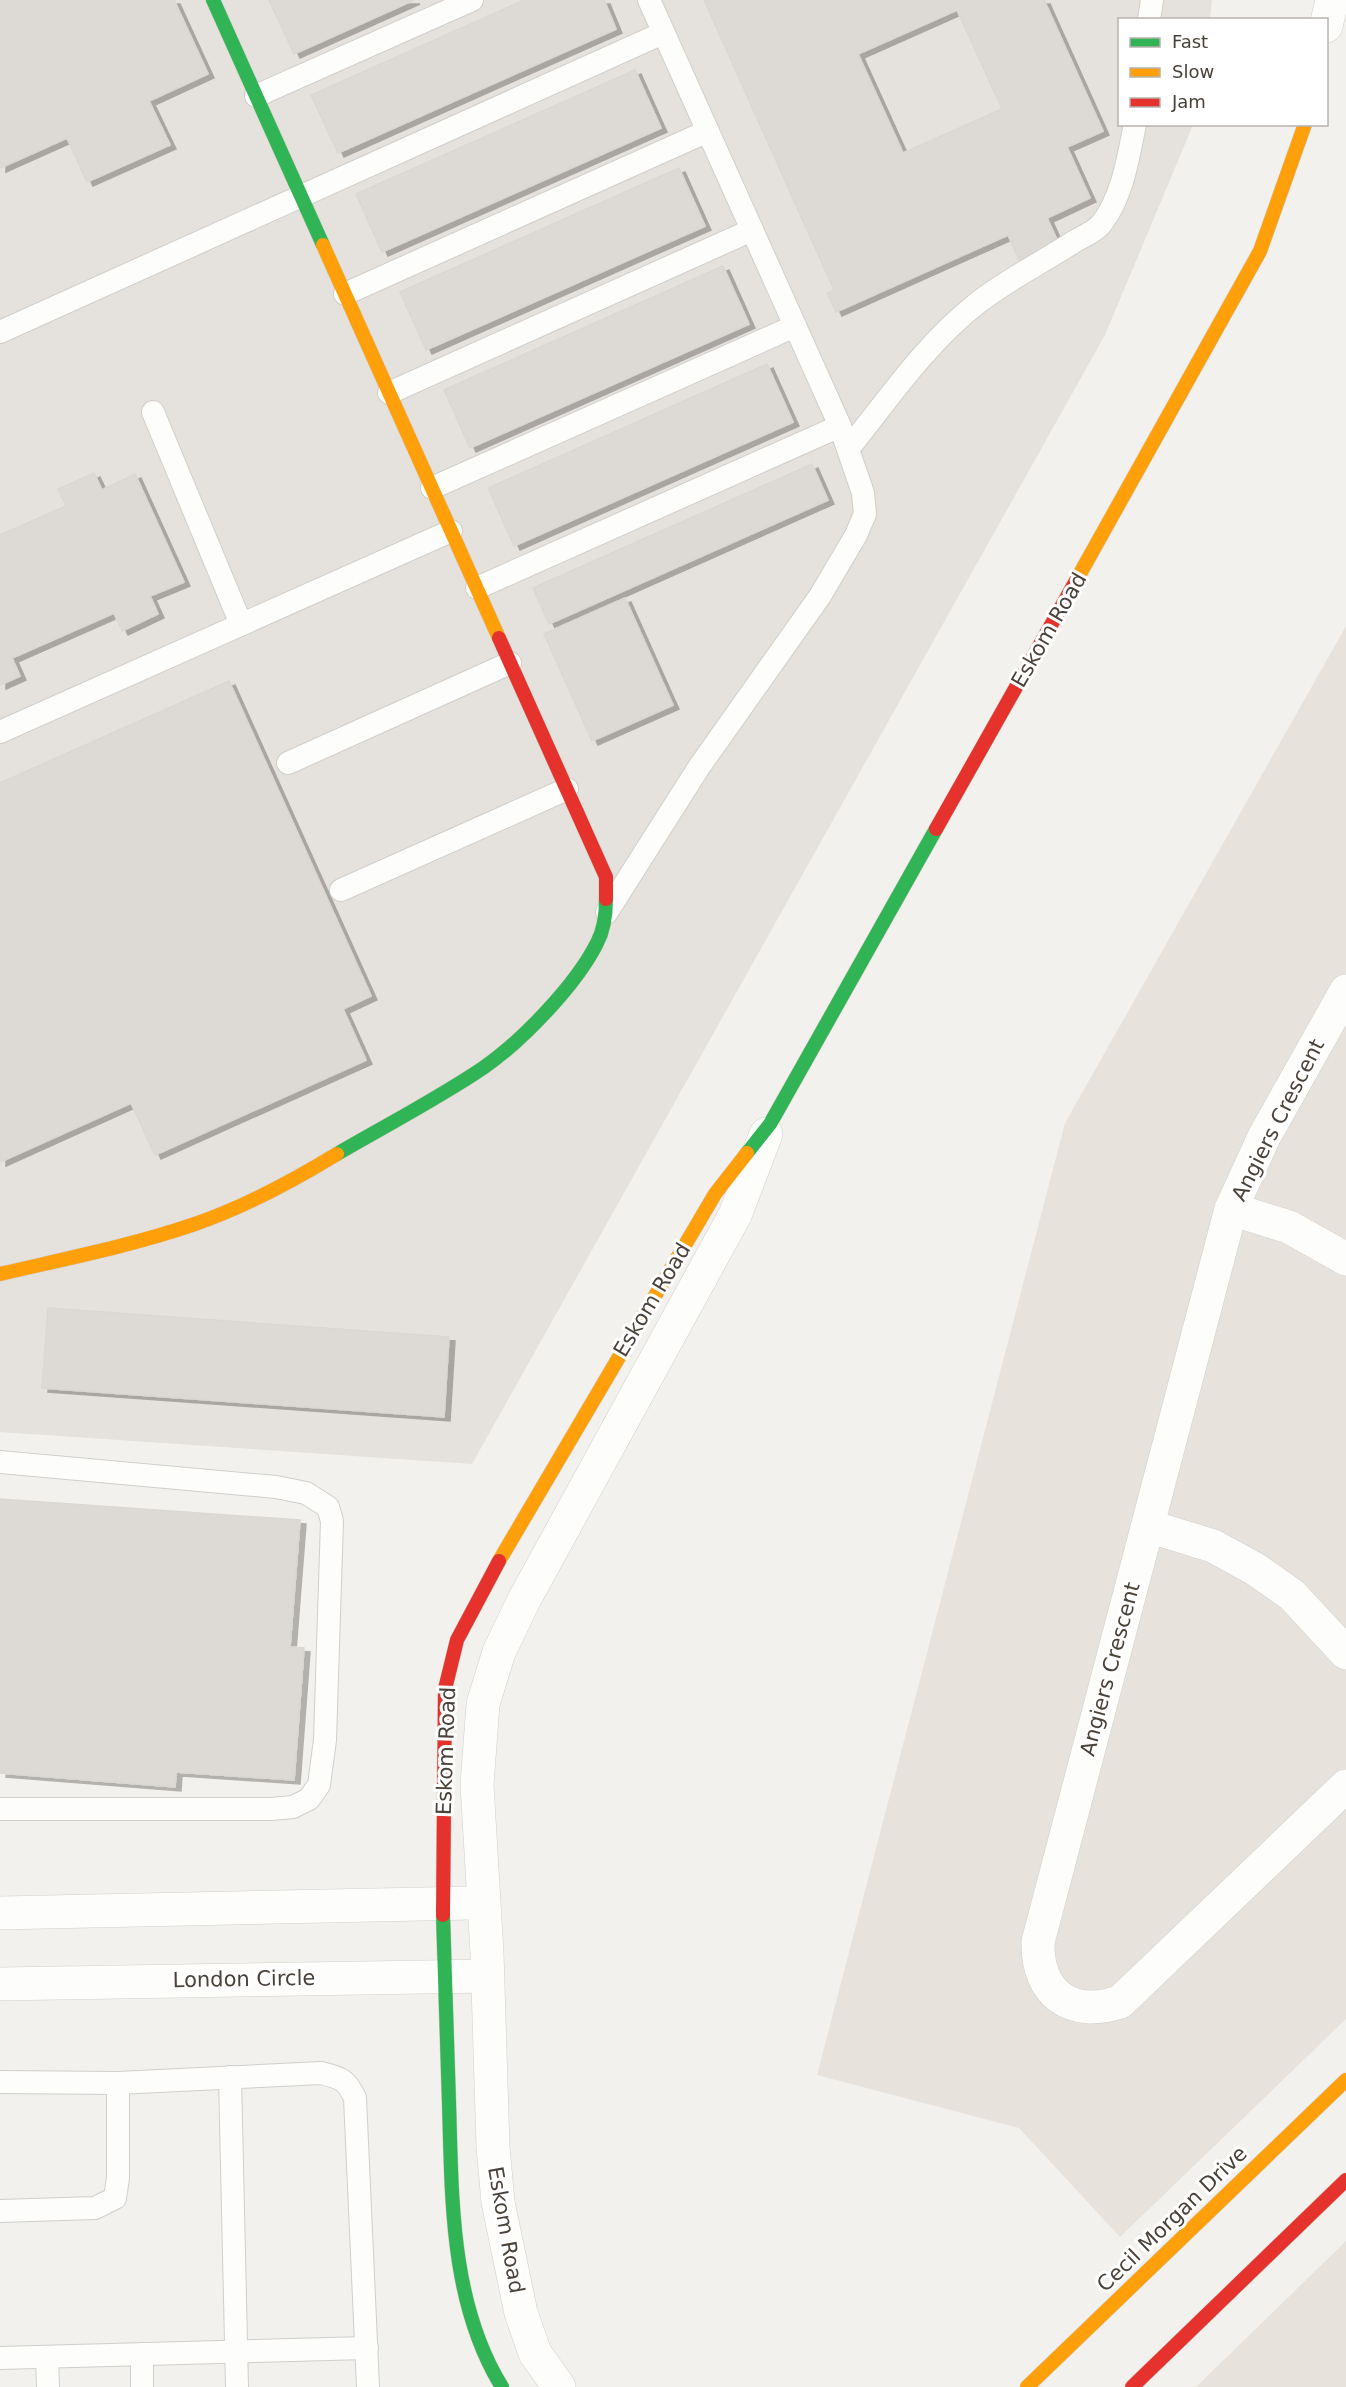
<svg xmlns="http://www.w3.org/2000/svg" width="1346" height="2387" font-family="'DejaVu Sans',sans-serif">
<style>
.residential{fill:#e7e2dc}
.industrial{fill:#e5e1dd}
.building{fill:#dddad6;stroke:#dbd8d3;stroke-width:1.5;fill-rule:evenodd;filter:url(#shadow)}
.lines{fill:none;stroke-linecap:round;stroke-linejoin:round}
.lane-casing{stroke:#d1cfcb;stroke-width:24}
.street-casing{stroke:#d1cfcb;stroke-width:34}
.fast-casing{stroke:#d2cdc4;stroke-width:15}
.slow-casing{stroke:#d2cdc4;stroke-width:15}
.jam-casing{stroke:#d2cdc4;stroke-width:15}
.lane{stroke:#fdfdfc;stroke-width:22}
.street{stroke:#fdfdfc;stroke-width:33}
.fast{stroke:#30b455;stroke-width:14}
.slow{stroke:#ff9f0a;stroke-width:14}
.jam{stroke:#e5322d;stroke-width:14}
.labels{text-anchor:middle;stroke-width:6;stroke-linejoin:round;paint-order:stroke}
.street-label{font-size:21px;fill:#4a4239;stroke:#fff}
</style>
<defs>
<filter id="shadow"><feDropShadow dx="6" dy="4" stdDeviation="0" flood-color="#0004"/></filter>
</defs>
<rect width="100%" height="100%" fill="#f3f1ed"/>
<g class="residential">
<polygon points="1346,626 1346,2019 1120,2237 1019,2128 817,2075 1065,1123"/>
<polygon points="1346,2241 1346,2387 1196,2387"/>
</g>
<polygon class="industrial" points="0,0 1212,0 1210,19 1120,20 1120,124 1193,125 1105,335 472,1464 0,1432"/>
<g class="building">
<polygon points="0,0 174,0 208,74 149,101 170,145 87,182 67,138 0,168"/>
<polygon points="269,0 414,0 294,54"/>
<polygon points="524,0 604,0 616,29 338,153 311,95"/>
<path d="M 704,0 L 1044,0 L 1103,131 L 1067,147 L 1090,198 L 1047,218 L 1058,242 L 1019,260 L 1008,235 L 836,312 L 827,293 L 834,290 ZM 957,10 L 1002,109 L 903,153 L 858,54 Z"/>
<polygon points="635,70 661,128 382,252 356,194"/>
<polygon points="679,168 705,226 426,350 400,292"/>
<polygon points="723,266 749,324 470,448 444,390"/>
<polygon points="767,364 793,422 514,546 488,488"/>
<polygon points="812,464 828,500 549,624 533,588"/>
<polygon points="94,473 102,490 135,474 184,582 150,596 158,614 122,631 114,613 12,658 20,676 0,685 0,535 66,506 58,489"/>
<polygon points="625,598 673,705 592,741 544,634"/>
<polygon points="229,681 371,996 343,1009 366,1060 155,1155 131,1103 0,1162 0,783"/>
<polygon points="48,1308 449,1337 444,1417 42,1388"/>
<polygon points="0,1499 300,1520 290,1647 304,1648 294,1780 176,1772 175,1787 0,1773"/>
</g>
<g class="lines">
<g class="lane-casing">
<g id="lane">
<polyline points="1149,20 1152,0"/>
<polyline points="256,96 472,0"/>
<polyline points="345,294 708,131"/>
<polyline points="0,332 663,33"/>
<polyline points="389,393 752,230"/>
<polyline points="153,412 241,624"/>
<path d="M 849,448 C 889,398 925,345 975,305 C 1006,280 1042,263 1075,241 C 1084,236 1096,231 1102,223 C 1123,195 1128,158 1135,124"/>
<polyline points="432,488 795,326"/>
<polyline points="477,588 840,426"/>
<polyline points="0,732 451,531"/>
<polyline points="288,763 510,663"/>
<polyline points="341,890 567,789"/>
<polyline points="607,912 699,767 820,596 856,535 865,514 863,493 840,426 649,0"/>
<polyline points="0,1462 276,1487 306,1493 328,1507 332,1521 325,1740 319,1785 309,1799 293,1807 271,1809 0,1809"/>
<polyline points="230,2077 237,2387"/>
<path d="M 0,2082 L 118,2083 L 321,2073 C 341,2078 346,2079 355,2098 L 368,2387"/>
<polyline points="0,2211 95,2208 115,2198 118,2178 118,2083"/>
<polyline points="142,2354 142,2387"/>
<polyline points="47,2357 48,2387"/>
<polyline points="0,2358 367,2348"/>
</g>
</g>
<g class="street-casing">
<g id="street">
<polyline points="1326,26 1332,0"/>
<path d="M 1346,991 L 1264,1137 L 1231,1209 L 1038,1942 C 1037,1994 1071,2018 1120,2002 L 1346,1786"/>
<polyline points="1231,1209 1289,1227 1346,1259"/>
<polyline points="1148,1526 1213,1546 1255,1569 1292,1595 1346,1653"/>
<polyline points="0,1913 472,1903"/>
<polyline points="0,1984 487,1976"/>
<polyline points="559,2387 535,2353 521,2313 498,2202 493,2147 487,1953 477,1785 483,1704 499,1652 524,1600 735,1215 766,1134"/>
</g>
</g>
<g class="fast-casing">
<g id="fast">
<polyline points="213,0 323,245"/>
<polyline points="747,1153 770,1124 936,829"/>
<path d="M 337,1154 C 385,1126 437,1099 483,1068 C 522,1041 576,985 597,943 C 604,930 606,913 606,899"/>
<path d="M 443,1915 C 445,1977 447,2040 449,2103 C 452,2198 450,2303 502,2387"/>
</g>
</g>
<g class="slow-casing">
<g id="slow">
<polyline points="323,245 499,638"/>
<polyline points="1077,579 1260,251 1305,124"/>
<path d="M 0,1274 C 64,1259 130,1246 192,1225 C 243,1208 291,1182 337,1154"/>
<polyline points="499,1561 715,1194 747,1153"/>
<polyline points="1027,2387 1346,2080"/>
</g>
</g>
<g class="jam-casing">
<g id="jam">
<polyline points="499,638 606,877 606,899"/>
<polyline points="936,829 1077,579"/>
<polyline points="443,1915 445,1689 457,1640 499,1561"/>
<polyline points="1132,2387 1346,2180"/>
</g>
</g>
<use href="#lane" class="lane"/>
<use href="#street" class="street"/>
<use href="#fast" class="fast"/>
<use href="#slow" class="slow"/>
<use href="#jam" class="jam"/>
</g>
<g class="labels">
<g class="street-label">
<text transform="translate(1049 630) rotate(-60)" y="7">Eskom Road</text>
<text transform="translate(1278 1120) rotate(-63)" y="7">Angiers Crescent</text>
<text transform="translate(652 1300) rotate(-59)" y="7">Eskom Road</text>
<text transform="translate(1110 1669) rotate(-75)" y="7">Angiers Crescent</text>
<text transform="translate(446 1751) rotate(-88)" y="7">Eskom Road</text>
<text transform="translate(244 1979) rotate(-1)" y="7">London Circle</text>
<text transform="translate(1172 2219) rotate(-44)" y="7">Cecil Morgan Drive</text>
<text transform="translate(506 2230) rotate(80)" y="7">Eskom Road</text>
</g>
</g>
<rect x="1118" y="18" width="210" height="108" fill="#ffffff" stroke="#b7b3b0" stroke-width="1.5"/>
<rect x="1130" y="38" width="30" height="9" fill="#30b455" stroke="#b7b3b0" stroke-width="1.5"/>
<text x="1172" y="48" font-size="18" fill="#4a4239">Fast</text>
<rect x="1130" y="68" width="30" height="9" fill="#ff9f0a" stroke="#b7b3b0" stroke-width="1.5"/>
<text x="1172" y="78" font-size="18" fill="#4a4239">Slow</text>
<rect x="1130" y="98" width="30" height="9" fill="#e5322d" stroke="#b7b3b0" stroke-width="1.5"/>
<text x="1172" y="108" font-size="18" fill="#4a4239">Jam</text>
</svg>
